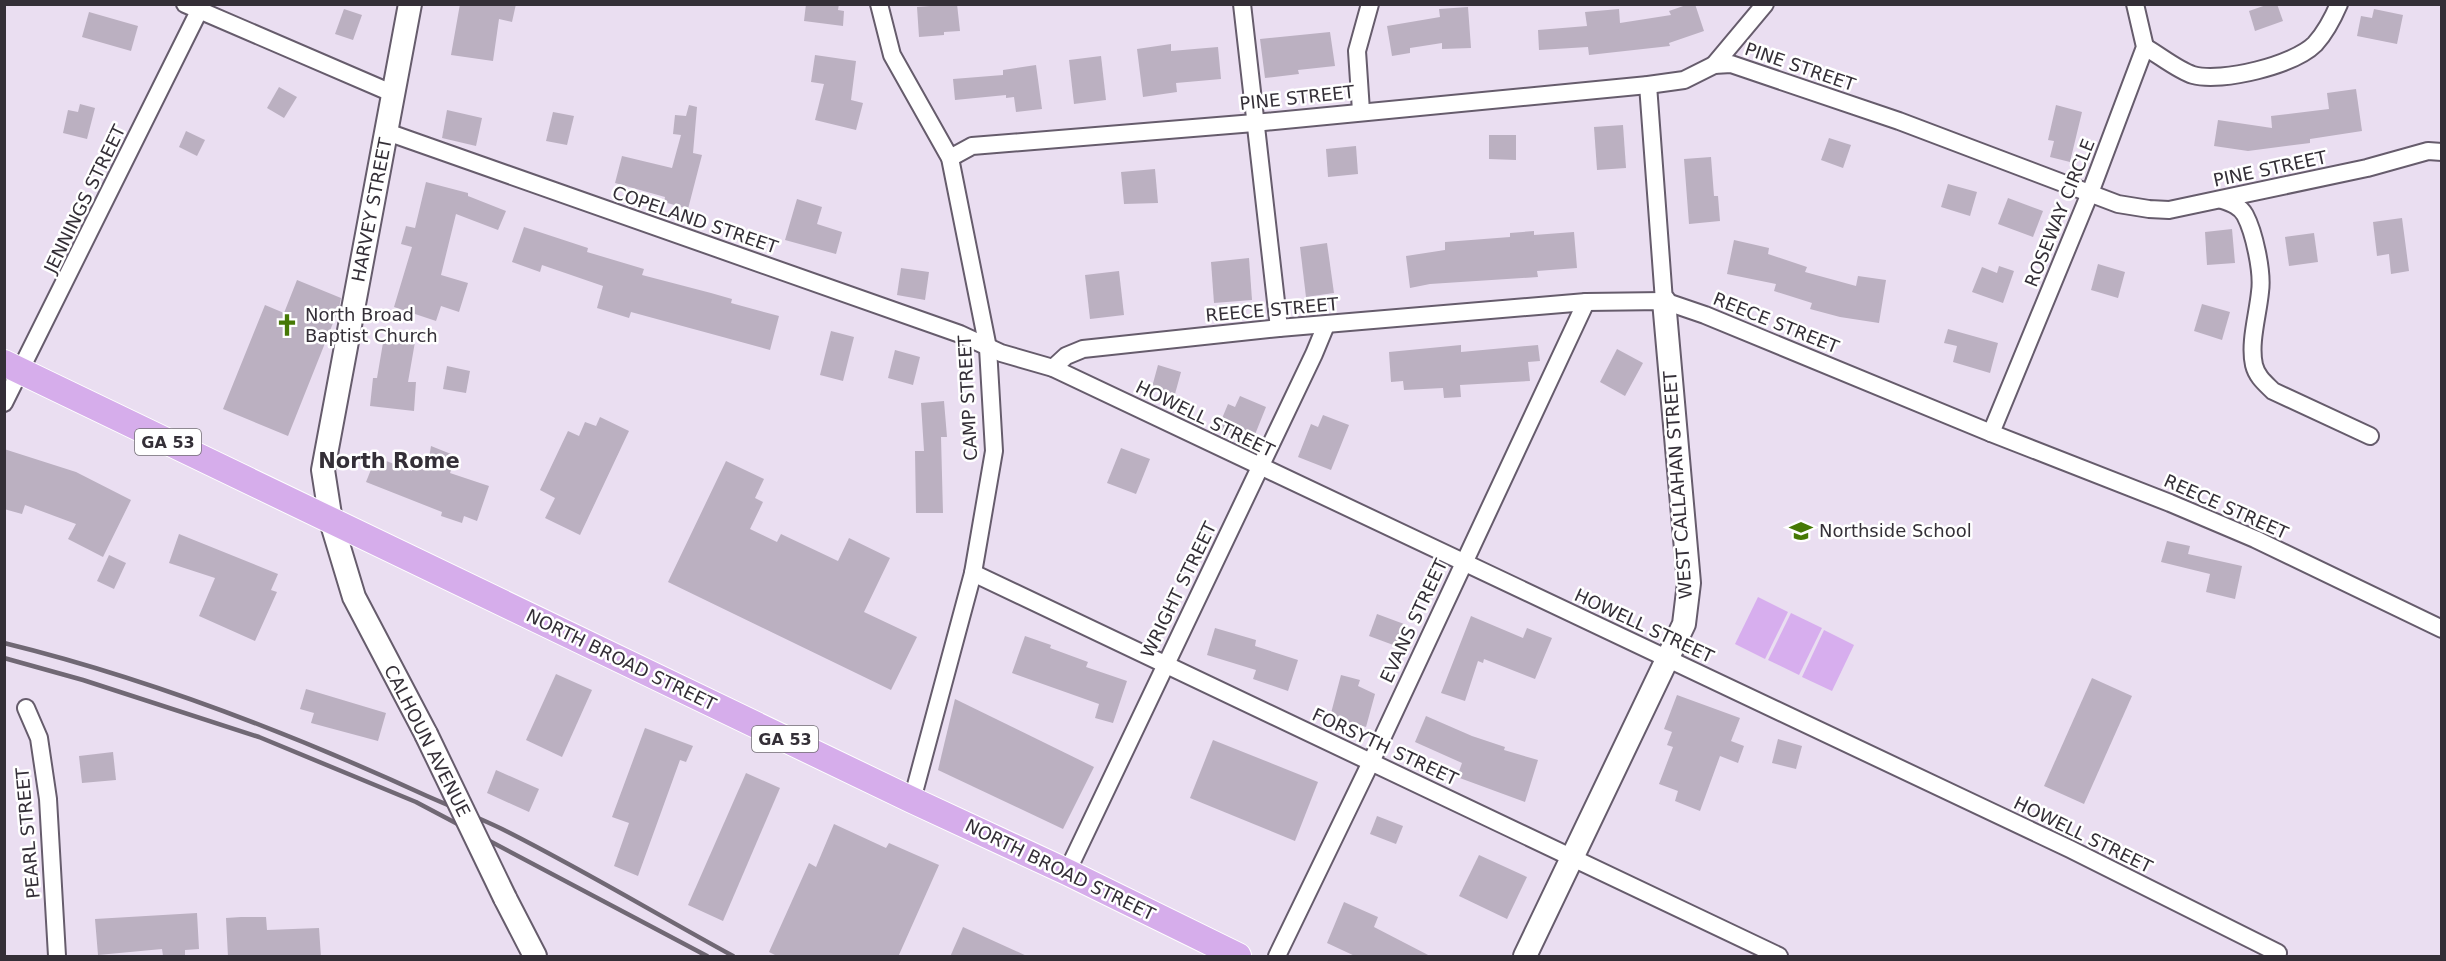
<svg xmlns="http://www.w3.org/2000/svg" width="2446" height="961" font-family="'DejaVu Sans',sans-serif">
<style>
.green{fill:#d7aeee}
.building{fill:#bbb0c1}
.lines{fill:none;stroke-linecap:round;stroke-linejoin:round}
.street-casing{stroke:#665c6c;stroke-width:20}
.secondary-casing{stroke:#665c6c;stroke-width:26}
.primary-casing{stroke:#fff;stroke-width:28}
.street{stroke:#fff;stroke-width:16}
.secondary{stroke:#fff;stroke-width:22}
.primary{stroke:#d6adeb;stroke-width:26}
.rail{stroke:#706874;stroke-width:4.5}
.secondary-bridge-casing{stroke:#665c6c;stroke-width:26;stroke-linecap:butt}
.secondary-bridge{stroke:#fff;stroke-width:22}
.labels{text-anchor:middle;stroke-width:5;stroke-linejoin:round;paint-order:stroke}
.shield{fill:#fff;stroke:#716d73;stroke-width:1.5}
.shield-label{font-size:16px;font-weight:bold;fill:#342f37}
.street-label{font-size:18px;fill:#342f37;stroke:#fff}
.poi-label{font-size:18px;fill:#342f37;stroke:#fff;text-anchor:start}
.quarter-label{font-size:21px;font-weight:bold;fill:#342f37;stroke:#fff}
</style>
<rect width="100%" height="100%" fill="#eadef1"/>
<g class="green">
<polygon points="1758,597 1788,612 1765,659 1735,644"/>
<polygon points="1791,613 1822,628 1799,675 1768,660"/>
<polygon points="1824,630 1854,645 1832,691 1802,677"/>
</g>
<g class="building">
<polygon points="460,4 516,4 512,22 499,19 493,61 451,55"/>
<polygon points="806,4 839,4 838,10 844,11 843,26 804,21"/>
<polygon points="957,4 960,31 944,32 944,35 919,37 917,7"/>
<polygon points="1689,4 1695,4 1704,31 1669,43 1670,46 1589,55 1588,47 1539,50 1538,30 1587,26 1585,12 1619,9 1620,23 1671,15 1669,11"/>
<polygon points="2269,4 2277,4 2283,21 2255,31 2249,11"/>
<polygon points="1468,7 1471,48 1442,49 1442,43 1410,48 1410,53 1392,56 1387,26 1440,17 1439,9"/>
<polygon points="344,9 362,15 353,40 335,34"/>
<polygon points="2374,9 2403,15 2397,44 2357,36 2361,16 2372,18"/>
<polygon points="89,12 138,26 131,51 82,37"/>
<polygon points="1330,32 1335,66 1298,70 1299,74 1265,78 1260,39"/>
<polygon points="1171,44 1171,51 1218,47 1221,79 1176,83 1177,92 1143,97 1137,49"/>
<polygon points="815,55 856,61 851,100 863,103 856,130 815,120 824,84 811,82"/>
<polygon points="1101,56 1106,100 1074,104 1069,60"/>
<polygon points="1036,65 1042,109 1016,112 1014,97 1006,98 1006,95 955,100 953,79 1003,75 1003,70"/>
<polygon points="279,87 297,97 284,118 267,108"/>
<polygon points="2356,89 2362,131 2310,139 2310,143 2248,151 2214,146 2218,120 2272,128 2271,116 2329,109 2327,93"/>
<polygon points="80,104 95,108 87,139 63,133 68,110 78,112"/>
<polygon points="689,105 697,107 693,153 702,155 688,209 664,202 665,197 615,183 622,156 672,168 681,135 673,134 675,115 686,116"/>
<polygon points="2056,105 2082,112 2070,162 2050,157 2054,141 2048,140"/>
<polygon points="447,110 482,118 476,146 442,138"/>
<polygon points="553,112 574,116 567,145 546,141"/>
<polygon points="1623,125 1626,168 1597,170 1594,127"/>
<polygon points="186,131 205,140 197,156 179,147"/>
<polygon points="1489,135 1516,135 1516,160 1489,159"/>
<polygon points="1829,138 1851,145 1843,168 1821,160"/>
<polygon points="1356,146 1358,174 1328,177 1326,149"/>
<polygon points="1711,157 1714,196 1718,196 1720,221 1689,224 1684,159"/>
<polygon points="1155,169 1158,203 1124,204 1121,172"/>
<polygon points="426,182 468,193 468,196 506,211 498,230 456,214 441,275 468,283 459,312 441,306 436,321 394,307 412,247 401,244 406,226 415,228"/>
<polygon points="1948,184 1977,192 1970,216 1941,207"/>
<polygon points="2008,198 2043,211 2033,237 1998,224"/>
<polygon points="797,199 822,207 817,224 842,232 836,254 785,240"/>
<polygon points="2402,218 2409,271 2391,274 2389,254 2377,256 2373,222"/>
<polygon points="524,227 588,248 587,252 644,269 642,275 711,293 732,299 731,303 779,316 770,350 631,312 629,318 597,308 603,286 542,265 540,272 512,262"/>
<polygon points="2232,229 2235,263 2207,265 2205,232"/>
<polygon points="1534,231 1534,235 1574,232 1577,268 1537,271 1538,277 1430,284 1410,288 1406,256 1445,250 1445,242 1510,237 1510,233"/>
<polygon points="2314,233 2318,262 2289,266 2285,237"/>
<polygon points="1734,240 1769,248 1768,254 1807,267 1805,272 1856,286 1858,276 1886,280 1879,323 1840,317 1810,309 1812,303 1774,291 1776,284 1727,274"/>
<polygon points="1327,243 1334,293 1306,297 1300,247"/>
<polygon points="1249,258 1252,300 1214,303 1211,262"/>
<polygon points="2098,264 2125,272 2118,298 2091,290"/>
<polygon points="1999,266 2014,271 2003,303 1972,292 1982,267 1997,273"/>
<polygon points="901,268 929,272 925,300 897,295"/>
<polygon points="1119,271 1124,315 1090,319 1085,275"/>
<polygon points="297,280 341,298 339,308 288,436 223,409 265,305 284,313"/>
<polygon points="2202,304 2230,312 2222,340 2194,331"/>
<polygon points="1948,329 1998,343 1990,373 1953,362 1957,346 1944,343"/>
<polygon points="831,331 854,337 843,381 820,375"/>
<polygon points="384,337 415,342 408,382 416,382 414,411 370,406 373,378 377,378"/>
<polygon points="1461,345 1461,352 1538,345 1540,361 1528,362 1530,381 1460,385 1461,397 1444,398 1443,388 1404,390 1403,381 1391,382 1389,352"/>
<polygon points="1617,349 1643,363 1625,396 1600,382"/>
<polygon points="895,350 920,357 913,385 888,378"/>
<polygon points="1158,365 1181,372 1175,394 1152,387"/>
<polygon points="447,366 470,371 466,393 443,389"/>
<polygon points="1240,396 1266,407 1252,442 1218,428 1228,404 1235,407"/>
<polygon points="944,401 947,437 941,437 943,513 916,513 915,451 924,451 921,403"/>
<polygon points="1323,415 1349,425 1331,470 1298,457 1311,424 1318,427"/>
<polygon points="600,417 629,431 580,535 545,518 555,498 540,490 568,431 579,436 585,422 596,426"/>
<polygon points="431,446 456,456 450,473 489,486 477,521 464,516 462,523 441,516 442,512 366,482 376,457 412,471 413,468 427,470"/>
<polygon points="1121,448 1150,459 1136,494 1107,483"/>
<polygon points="4,449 76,472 131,500 103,557 68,539 76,524 25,505 22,514 4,509"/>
<polygon points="726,461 764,479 755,498 763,502 750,529 777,542 781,534 838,561 849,538 890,558 864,612 917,637 891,690 668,582"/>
<polygon points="179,534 278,574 271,590 277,592 255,641 199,616 215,578 169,563"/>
<polygon points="2167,541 2190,546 2188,554 2242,566 2235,599 2206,592 2210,574 2161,562"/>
<polygon points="109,555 126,563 114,589 97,581"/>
<polygon points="1377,614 1404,624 1396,646 1369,636"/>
<polygon points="1471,616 1523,638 1527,628 1552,638 1535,679 1484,659 1483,663 1478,661 1465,701 1441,693"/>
<polygon points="1215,628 1256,640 1255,646 1298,660 1288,691 1253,679 1256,670 1207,655"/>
<polygon points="1025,636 1051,645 1050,648 1088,662 1086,667 1127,681 1113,723 1095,718 1099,704 1012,673"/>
<polygon points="556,674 592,690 562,757 526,740"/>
<polygon points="1341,675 1360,680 1358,686 1375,694 1366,727 1330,717"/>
<polygon points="2092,678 2132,696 2084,804 2044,786"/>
<polygon points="306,689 386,713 378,741 311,723 314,713 300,709"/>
<polygon points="1677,695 1740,718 1731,741 1744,746 1738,763 1720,756 1700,811 1675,801 1678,791 1659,784 1673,747 1667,745 1672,732 1664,729"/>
<polygon points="955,699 1094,767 1063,829 938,770"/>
<polygon points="1426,716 1472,736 1505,747 1504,750 1538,760 1525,802 1457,777 1462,763 1415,742"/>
<polygon points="645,728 693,746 686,762 680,760 638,876 614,866 629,823 612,817"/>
<polygon points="1778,739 1802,746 1796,769 1772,763"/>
<polygon points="1213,740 1318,782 1295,841 1190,798"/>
<polygon points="113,752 116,780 82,783 79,756"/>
<polygon points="496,770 539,789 529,812 487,793"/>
<polygon points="746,773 780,788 723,921 688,905"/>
<polygon points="1377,816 1403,826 1396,844 1370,834"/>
<polygon points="834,824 886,848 889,843 939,865 898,957 779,957 769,952 809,863 816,867"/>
<polygon points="1479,855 1527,877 1507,919 1459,896"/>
<polygon points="1344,902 1378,917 1374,927 1432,957 1357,957 1327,943"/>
<polygon points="197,913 199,949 185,950 185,955 163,956 162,949 98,955 95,919"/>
<polygon points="241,917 266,917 267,930 319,928 321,957 228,957 226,918"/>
<polygon points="963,927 1029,957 950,957"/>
</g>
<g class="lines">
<g class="street-casing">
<g id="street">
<polyline points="185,4 394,94"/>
<polyline points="879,4 892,55 950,158 988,348 994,451 973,573 912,800"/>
<polyline points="1242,4 1279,328"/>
<path d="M 2145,47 C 2159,55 2179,71 2193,75 C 2222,83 2294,65 2315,44 C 2325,33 2333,18 2339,4"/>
<polyline points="1714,65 1765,4"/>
<polyline points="1648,85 1664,301"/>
<polyline points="1361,111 1357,51 1370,4"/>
<polyline points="387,132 960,334 1001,353 1053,368 2070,849 2278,953 2276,956"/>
<polyline points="950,158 972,146 1254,123 1648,85 1684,80 1714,65 1731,64 1899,121 2118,204 2149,209 2169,210 2367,168 2428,151 2442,152"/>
<path d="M 2222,200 C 2231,203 2240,206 2245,215 C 2254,232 2263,272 2260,292 C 2258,314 2249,343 2254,365 C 2257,377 2265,383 2273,391 L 2370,436"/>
<polyline points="1053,368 1066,356 1083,349 1279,328 1586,302 1664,301 1705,315 1991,433 2170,503 2255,539 2442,629"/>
<polyline points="4,403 199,11"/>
<polyline points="1991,433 2090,193 2145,47 2135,4"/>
<polyline points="973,573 1779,956"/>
<polyline points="26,708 39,738 48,799 57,956"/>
<polyline points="1067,872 1314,354 1326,325"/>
<polyline points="1277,956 1371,762 1586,302"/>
</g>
</g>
<g class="secondary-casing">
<g id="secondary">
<polyline points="410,4 323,470 331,521 354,597 426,734"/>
<polyline points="505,898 535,956"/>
<polyline points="1525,956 1684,624 1689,583 1664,301"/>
</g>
</g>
<g class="primary-casing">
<polyline id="primary" points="4,363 912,800 1067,872 1238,956"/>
</g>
<use href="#street" class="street"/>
<use href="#secondary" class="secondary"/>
<use href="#primary" class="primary"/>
<g class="rail">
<path d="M 4,643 C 151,679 290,733 427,796 C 452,807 477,817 502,829 C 580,868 656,914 733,956"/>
<polyline points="4,658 83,680 259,737 416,802 707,956"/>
</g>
<g class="secondary-bridge-casing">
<polyline id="secondary-bridge" points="426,734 505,898"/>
</g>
<use href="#secondary-bridge" class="secondary-bridge"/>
</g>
<defs>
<g id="church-bare" transform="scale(1.8)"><path d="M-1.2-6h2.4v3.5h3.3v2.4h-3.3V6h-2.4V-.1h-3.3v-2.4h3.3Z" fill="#467905" stroke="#fff" stroke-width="2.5" paint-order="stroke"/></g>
<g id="school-bare" transform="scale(1.8)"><path d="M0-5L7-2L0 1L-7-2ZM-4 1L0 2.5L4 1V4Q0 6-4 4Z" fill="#467905" stroke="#fff" stroke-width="2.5" paint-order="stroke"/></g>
</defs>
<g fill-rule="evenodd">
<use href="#church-bare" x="287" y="325"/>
<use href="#school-bare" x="1801" y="531"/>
</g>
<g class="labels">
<g class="shield">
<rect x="135" y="429" width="66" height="26" rx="4.5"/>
<rect x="752" y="726" width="66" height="26" rx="4.5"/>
</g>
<g class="shield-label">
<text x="168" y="448">GA 53</text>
<text x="785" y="745">GA 53</text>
</g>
<g class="street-label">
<text transform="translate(1800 67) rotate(19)" y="6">PINE STREET</text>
<text transform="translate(1297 98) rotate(-6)" y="6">PINE STREET</text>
<text transform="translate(2270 169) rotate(-12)" y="6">PINE STREET</text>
<text transform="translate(85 199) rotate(-64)" y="6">JENNINGS STREET</text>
<text transform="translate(372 210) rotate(-79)" y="6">HARVEY STREET</text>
<text transform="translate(2060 213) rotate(-68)" y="6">ROSEWAY CIRCLE</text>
<text transform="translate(695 220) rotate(19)" y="6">COPELAND STREET</text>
<text transform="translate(1272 310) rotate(-5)" y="6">REECE STREET</text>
<text transform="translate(1776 323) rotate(22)" y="6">REECE STREET</text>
<text transform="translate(968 398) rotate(-93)" y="6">CAMP STREET</text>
<text transform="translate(1205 419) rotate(26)" y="6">HOWELL STREET</text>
<text transform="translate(1678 485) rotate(-94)" y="6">WEST CALLAHAN STREET</text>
<text transform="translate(2226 507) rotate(24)" y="6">REECE STREET</text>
<text transform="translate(1179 590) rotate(-64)" y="6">WRIGHT STREET</text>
<text transform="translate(1414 621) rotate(-65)" y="6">EVANS STREET</text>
<text transform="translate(1644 626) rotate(25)" y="6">HOWELL STREET</text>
<text transform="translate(621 660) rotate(26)" y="6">NORTH BROAD STREET</text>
<text transform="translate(427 741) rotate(63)" y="6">CALHOUN AVENUE</text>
<text transform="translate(1385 747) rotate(25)" y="6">FORSYTH STREET</text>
<text transform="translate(28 833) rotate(-95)" y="6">PEARL STREET</text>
<text transform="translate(2083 835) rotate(26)" y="6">HOWELL STREET</text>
<text transform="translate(1060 870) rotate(26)" y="6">NORTH BROAD STREET</text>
</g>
<g class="poi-label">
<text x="305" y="321">North Broad<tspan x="305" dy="21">Baptist Church</tspan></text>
<text x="1819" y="537">Northside School</text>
</g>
<g class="quarter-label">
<text x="389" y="468">North Rome</text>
</g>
</g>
<rect width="2446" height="961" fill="none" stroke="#342f37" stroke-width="12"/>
</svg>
